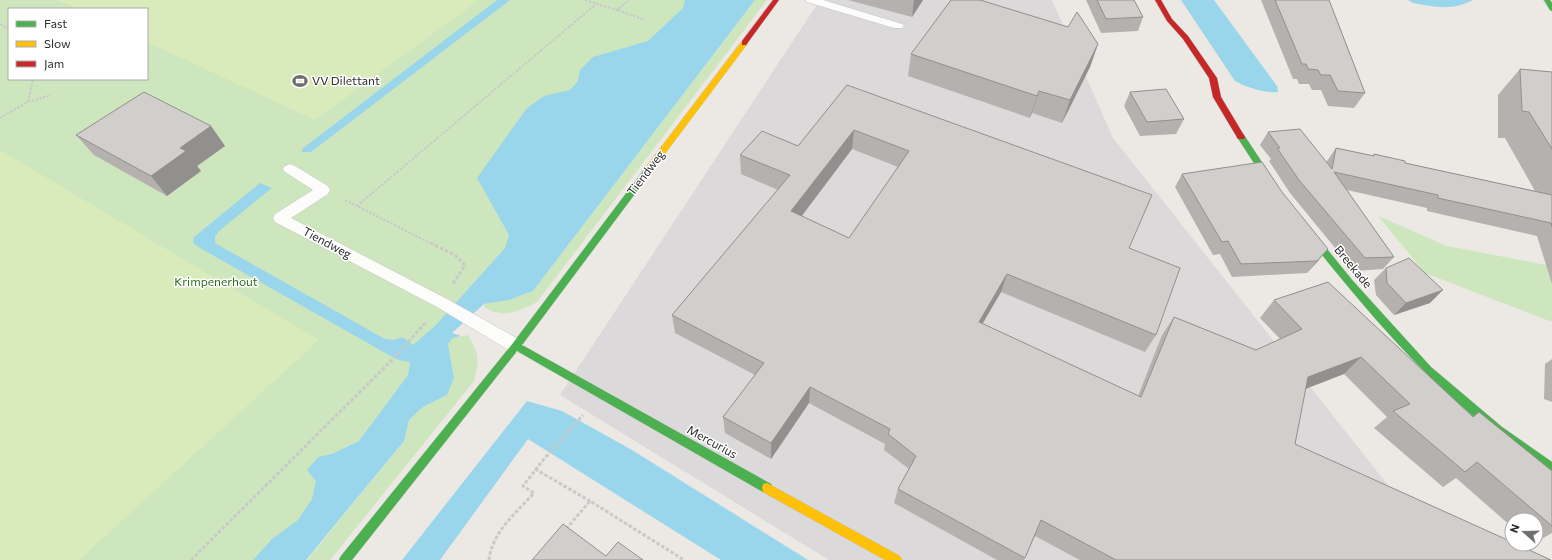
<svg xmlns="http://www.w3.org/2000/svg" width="1552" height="560" font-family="Commissioner,sans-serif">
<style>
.industrial{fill:#dcd9db}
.green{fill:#cee6be;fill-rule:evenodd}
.pitch{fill:#d9eabb}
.water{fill:#99d6ec}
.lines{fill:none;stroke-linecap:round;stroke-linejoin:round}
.lane-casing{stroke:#c5c4c5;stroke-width:1}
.fast-casing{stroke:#c5c4c5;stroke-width:1}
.slow-casing{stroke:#c5c4c5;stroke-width:1}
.jam-casing{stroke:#c5c4c5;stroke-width:1}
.path-far1{stroke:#c9c9c8;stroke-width:2;stroke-dasharray:2.5 1.5;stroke-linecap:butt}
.path{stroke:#c9c9c8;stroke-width:3;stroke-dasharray:3.5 2;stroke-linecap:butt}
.lane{fill:#fcfcfb;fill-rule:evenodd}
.fast{fill:#4caf50;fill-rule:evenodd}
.slow{fill:#ffc107;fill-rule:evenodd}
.jam{fill:#c62828;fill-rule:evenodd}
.wall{fill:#b4b1af;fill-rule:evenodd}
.shaded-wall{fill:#92908e}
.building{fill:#d1cecb;stroke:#92908e;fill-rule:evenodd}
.labels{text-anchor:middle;stroke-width:3;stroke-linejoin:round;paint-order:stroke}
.poi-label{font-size:12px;fill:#2e2e2e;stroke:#fff;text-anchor:start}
.street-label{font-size:12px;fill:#2e2e2e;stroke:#fff}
.park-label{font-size:12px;fill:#2c6e1b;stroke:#fff}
</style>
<rect width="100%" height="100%" fill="#ece8e4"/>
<polygon class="industrial" points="820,0 1052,0 1113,138 1403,504 1523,560 829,560 560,395"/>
<g class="green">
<path d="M 0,0 L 724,0 L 266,560 L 0,560 ZM 9,9 L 147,9 L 147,79 L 9,79 Z"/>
<path d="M 755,0 L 767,0 L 537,302 C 518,312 505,318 485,308 L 484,304 L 509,300 L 533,291 Z"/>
<polygon points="1378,216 1447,246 1552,266 1552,322 1425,273"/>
<path d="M 468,335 C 479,354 480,359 474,381 L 330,560 L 307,560 L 404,441 L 409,420 L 423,407 L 447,395 L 454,378 L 448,344 L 453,338 Z"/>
</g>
<g class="pitch">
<polygon points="57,0 479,0 315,120 147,42 147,9 77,9"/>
<polygon points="0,150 319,340 79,560 0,560"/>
</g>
<g class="water">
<polygon points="497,0 510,0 311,152 302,152 302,149"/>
<polygon points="685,0 755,0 533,291 509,300 484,304 452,333 461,336 453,338 448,344 454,378 447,395 423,407 409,420 404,441 306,560 253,560 272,539 298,520 312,499 316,481 307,470 318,457 332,454 359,441 408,375 410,362 399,360 387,354 200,248 193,243 194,237 260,183 272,188 219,231 215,237 215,243 385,339 394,340 402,337 413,345 436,325 505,248 509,235 477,178 527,108 544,96 570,90 578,81 580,70 593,57 648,41 683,8"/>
<path d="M 1181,0 L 1214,0 L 1277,86 L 1278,92 C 1264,93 1248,88 1235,81 Z"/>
<path d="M 1408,0 L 1473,0 C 1453,11 1434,7 1413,3 Z"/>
<polygon points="527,401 562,411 632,450 808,560 721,560 528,439 440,560 402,560"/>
</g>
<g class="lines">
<g class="lane-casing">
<g id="lane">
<polygon points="805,0 823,0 902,24 904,26 902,28 894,28 807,2"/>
<polygon points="290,164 295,166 328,186 330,190 328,194 291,218 447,299 522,341 524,346 522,351 516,353 510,351 437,307 275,222 273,218 275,214 313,190 285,172 283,169 285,166"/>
</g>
</g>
<g class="fast-casing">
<g id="fast">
<polygon points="1544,0 1550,0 1552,3 1552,11 1550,10"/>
<polygon points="1241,134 1244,135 1277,185 1278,187 1277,189 1271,189 1237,137"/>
<polygon points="649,166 652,167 653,169 652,171 522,345 771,484 772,488 771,492 767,493 763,492 517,351 352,560 339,560 341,556 513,343 646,167"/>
<path d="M 1306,226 L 1309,227 L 1353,281 L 1431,367 L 1502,427 L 1552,462 L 1552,473 C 1538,467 1524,454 1512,446 C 1430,388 1365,309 1303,231 L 1302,229 Z"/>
</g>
</g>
<g class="slow-casing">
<g id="slow">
<polygon points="742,41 744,41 748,43 652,171 646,171 645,169 646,167"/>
<polygon points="767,483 900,556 902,560 885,560 763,492 762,488 763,484"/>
</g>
</g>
<g class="jam-casing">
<g id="jam">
<polygon points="773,0 779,0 746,45 742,45 742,41"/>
<polygon points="1155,0 1161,0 1172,19 1188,36 1217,78 1221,97 1245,137 1244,139 1238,139 1213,97 1209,78 1183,39 1167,21"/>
</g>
</g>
<g class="path-far1">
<polyline points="585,0 617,10 629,0"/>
<polyline points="618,10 645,20"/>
<polyline points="0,24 9,29"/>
<polyline points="28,102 33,79"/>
<polyline points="0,118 28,102 51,95"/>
<polyline points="345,200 357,206"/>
<polyline points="432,244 357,206 596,4"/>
</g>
<g class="path">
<polyline points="430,243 455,255 465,265 453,284"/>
<polyline points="535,469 590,501"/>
<polyline points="566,529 590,501 684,560"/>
<polyline points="191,560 392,360 427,321"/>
<path d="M 489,560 C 492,532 516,513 534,493 L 523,486 L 544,459 L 583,415"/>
</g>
<use href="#lane" class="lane"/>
<use href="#fast" class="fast"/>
<use href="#slow" class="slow"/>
<use href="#jam" class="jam"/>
</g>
<g class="wall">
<polygon points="848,0 923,0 912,17"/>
<polygon points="1086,0 1134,0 1143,17 1138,31 1101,33"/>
<polygon points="1261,0 1329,0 1365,93 1354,108 1328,106 1321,90 1312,90 1309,84 1299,84 1297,79 1293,79"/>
<polygon points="1098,44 1090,67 1062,123 1032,113 1030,118 908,76 911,54"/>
<polygon points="1520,69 1552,72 1552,284 1537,236 1427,211 1427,208 1347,190 1394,257 1383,269 1354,271 1290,193 1269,161 1271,159 1260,145 1268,132 1327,162 1327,161 1336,148 1373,156 1374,154 1405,163 1535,191 1505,138 1498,138 1498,95"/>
<path d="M 847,85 L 1129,248 L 1156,335 L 1145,352 L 1001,292 L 982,324 L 1138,396 L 1162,335 L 1174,317 L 1256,350 L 1280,339 L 1260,318 L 1274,300 L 1472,417 L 1552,471 L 1552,533 L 1536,542 L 1536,520 L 1512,520 L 1512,527 L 1456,478 L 1443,487 L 1374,428 L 1387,417 L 1344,374 L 1305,389 L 1295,444 L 1551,560 L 1080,560 L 1035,536 L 1024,560 L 997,560 L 894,503 L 898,489 L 909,469 L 884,450 L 885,444 L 809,403 L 771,459 L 725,433 L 723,417 L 755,375 L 675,333 L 672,315 L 778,190 L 741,174 L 740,155 L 798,146 ZM 852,149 L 898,167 L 849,238 L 802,216 Z"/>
<polygon points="1130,92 1184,119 1176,134 1140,136 1124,106"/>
<polygon points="211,126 225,146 197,166 201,171 167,196 94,155 76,135"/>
<polygon points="1182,174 1318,261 1307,273 1232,277 1220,254 1213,255 1175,187"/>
<polygon points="1386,268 1430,303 1394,315 1376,295 1374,280"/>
<polygon points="1552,359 1552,402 1544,399 1545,364"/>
</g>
<g class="shaded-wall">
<polygon points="914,0 923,0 912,17"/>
<polygon points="1098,44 1090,67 1062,123 1070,100"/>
<polygon points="1039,91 1032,113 1030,118 1037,96"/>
<polygon points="211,126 225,146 197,166 201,171 167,196 151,176 180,148"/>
<polygon points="854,130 852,149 791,230 791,211"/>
<polygon points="1328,249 1318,261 1307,273 1317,261"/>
<polygon points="1007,274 1001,292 973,340 979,322"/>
<polygon points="1443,290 1430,303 1394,315 1406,303"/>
<polygon points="1361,357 1344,374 1292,394 1308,377"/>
<polygon points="810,387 809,403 771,459 771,443"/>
</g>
<g class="building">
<polygon points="951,0 980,0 1068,27 1077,12 1098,44 1070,100 1039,91 1037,96 911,54"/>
<polygon points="1097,0 1134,0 1143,17 1106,19"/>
<polygon points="1275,0 1329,0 1365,93 1338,91 1330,75 1321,75 1318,70 1308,69 1306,64 1302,64"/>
<polygon points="1520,69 1552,72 1552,149 1529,112 1522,111"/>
<path d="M 847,85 L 1152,195 L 1129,248 L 1180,268 L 1156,335 L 1007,274 L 979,322 L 1141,397 L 1174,317 L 1256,350 L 1302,329 L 1274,300 L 1328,282 L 1473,417 L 1479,412 L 1552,471 L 1552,526 L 1477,462 L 1465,472 L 1393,411 L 1410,404 L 1361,357 L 1308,377 L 1295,444 L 1512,542 L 1512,544 L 1516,544 L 1551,560 L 1116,560 L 1041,520 L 1025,558 L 898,489 L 916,456 L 888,434 L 890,429 L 810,387 L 771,443 L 723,417 L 764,363 L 672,315 L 790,175 L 740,155 L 762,131 L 798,146 ZM 854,130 L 909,151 L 849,238 L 791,211 Z"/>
<polygon points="1166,89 1184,119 1147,122 1130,92"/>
<polygon points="144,92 211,126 180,148 186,151 151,176 76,135"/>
<polygon points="1300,129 1332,169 1336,148 1374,156 1374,154 1405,161 1405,163 1552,195 1552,227 1551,223 1438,198 1438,195 1334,172 1394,257 1365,258 1299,180 1277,148 1280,148 1268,132"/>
<polygon points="1262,162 1282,192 1328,249 1317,261 1241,264 1228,241 1222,242 1182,174"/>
<polygon points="1409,258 1443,290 1406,303 1387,283 1386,268"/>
<polygon points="563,524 606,556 618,542 643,560 532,560"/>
</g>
<defs>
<g id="stadium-bare" transform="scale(1.2)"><path d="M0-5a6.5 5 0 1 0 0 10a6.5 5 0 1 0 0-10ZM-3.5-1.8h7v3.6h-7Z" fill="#706f6e" stroke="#fff" stroke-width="2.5" paint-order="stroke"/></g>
</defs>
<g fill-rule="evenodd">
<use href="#stadium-bare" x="300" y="81"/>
</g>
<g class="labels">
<g class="poi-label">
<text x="312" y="85">VV Dilettant</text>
</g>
<g class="street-label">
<text transform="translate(646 173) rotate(-53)" y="4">Tiendweg</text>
<text transform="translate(327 243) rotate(28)" y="4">Tiendweg</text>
<text transform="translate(1353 267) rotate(50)" y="4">Breekade</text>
<text transform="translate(712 442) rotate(29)" y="4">Mercurius</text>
</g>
<g class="park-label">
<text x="216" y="286">Krimpenerhout</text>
</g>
</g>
<rect x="8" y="8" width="140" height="72" fill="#ffffff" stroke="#ababab"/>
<rect x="16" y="21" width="20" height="6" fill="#4caf50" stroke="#ababab"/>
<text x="44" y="28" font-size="12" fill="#2e2e2e">Fast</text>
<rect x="16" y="41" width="20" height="6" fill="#ffc107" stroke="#ababab"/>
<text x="44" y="48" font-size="12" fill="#2e2e2e">Slow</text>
<rect x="16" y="61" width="20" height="6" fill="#c62828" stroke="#ababab"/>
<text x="44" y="68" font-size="12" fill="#2e2e2e">Jam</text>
<g transform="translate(1524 532) rotate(290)"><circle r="19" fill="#ffffff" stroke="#ababab"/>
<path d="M0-3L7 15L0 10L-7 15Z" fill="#706f6e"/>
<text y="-6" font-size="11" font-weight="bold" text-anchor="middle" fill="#2e2e2e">N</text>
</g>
</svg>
